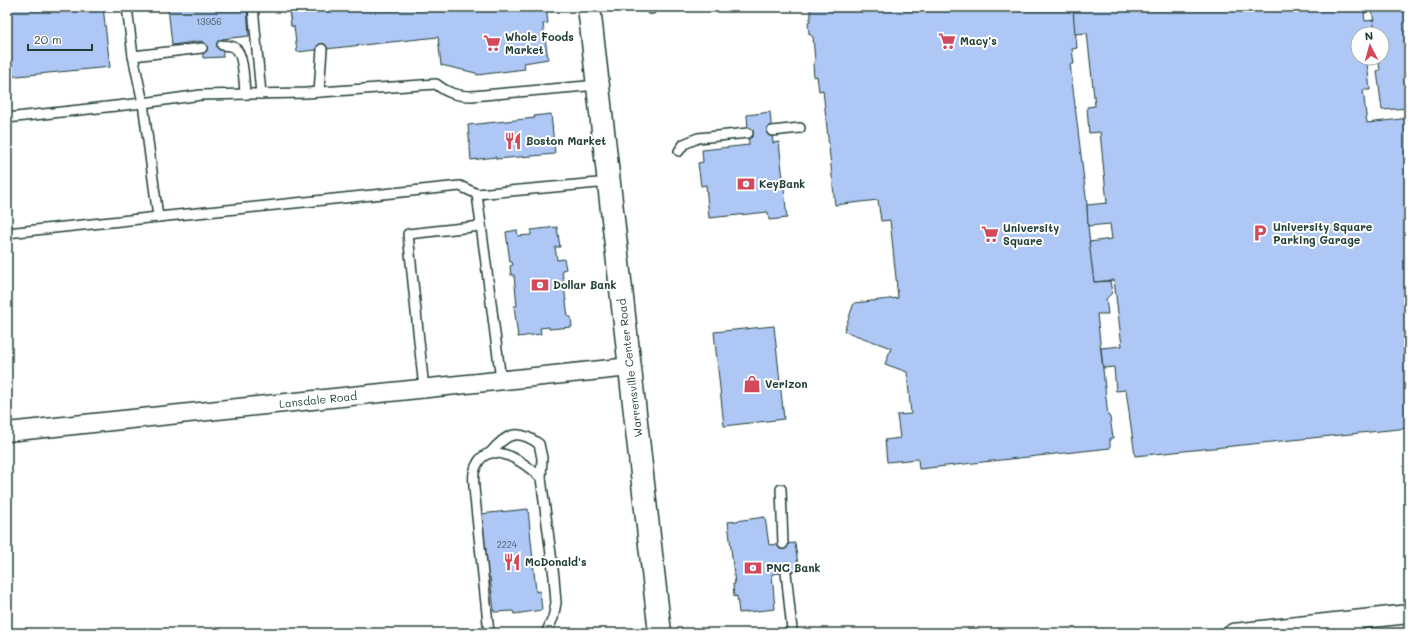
<svg xmlns="http://www.w3.org/2000/svg" width="1416" height="640" font-family="Mali,sans-serif">
<style>
.building{fill:#aec7f5;stroke:#1f3d34}
.lines{fill:none;stroke-linecap:round;stroke-linejoin:round}
.service-casing{stroke:#1f3d34;stroke-width:12}
.minor-casing{stroke:#1f3d34;stroke-width:21}
.primary-casing{stroke:#1f3d34;stroke-width:25}
.service{stroke:#fff;stroke-width:9}
.minor{stroke:#fff;stroke-width:18}
.primary{stroke:#fff;stroke-width:22}
.labels{text-anchor:middle;stroke-width:4;stroke-linejoin:round;paint-order:stroke}
.number-label{font-size:9px;fill:#436064}
.poi-label{font-size:11px;font-weight:bold;fill:#1f3d34;stroke:#fff;text-anchor:start}
.street-label{font-size:11px;fill:#1f3d34;stroke:#fff}
</style>
<rect width="100%" height="100%" fill="#fff"/>
<filter id="ink" filterUnits="userSpaceOnUse"><feTurbulence type="fractalNoise" baseFrequency=".025" numOctaves="2"/><feDisplacementMap in="SourceGraphic" scale="8" xChannelSelector="R" yChannelSelector="G"/><feConvolveMatrix kernelMatrix="1 2 1 2 8 2 1 2 1" color-interpolation-filters="sRGB"/></filter>
<g filter="url(#ink)">
<g class="building">
<polygon points="7,7 103,7 110,67 7,77"/>
<polygon points="168,7 247,7 249,36 222,39 223,57 203,58 202,41 172,45"/>
<polygon points="289,7 465,7 291,26"/>
<polygon points="289,7 546,7 548,23 543,24 548,59 524,63 525,69 477,75 476,73 441,65 438,37 297,52 294,26 291,26"/>
<polygon points="810,7 1073,7 1077,48 1072,49 1074,64 1070,64 1087,205 1088,226 1094,282 1110,281 1112,293 1106,299 1108,314 1097,314 1108,416 1110,417 1113,438 1110,438 1110,448 919,469 918,459 887,462 885,440 900,438 897,415 911,414 907,372 885,364 891,348 844,331 854,303 898,298 890,220 881,221 878,200 835,205 823,90 819,91 817,76 814,77 813,64 815,61 813,37 809,34 808,22 810,21 810,18 811,18"/>
<polygon points="1085,7 1366,7 1366,13 1364,13 1365,21 1374,20 1375,34 1358,34 1358,58 1378,58 1379,62 1367,63 1370,90 1363,90 1367,123 1409,118 1409,428 1135,456 1126,390 1116,391 1114,367 1103,368 1101,348 1122,346 1114,280 1094,282 1089,242 1112,239 1110,224 1088,226 1087,205 1107,203 1100,132 1089,133 1087,107 1095,106 1087,33 1075,34 1073,9"/>
<polygon points="1372,7 1409,7 1409,108 1382,110 1377,71 1380,70 1378,58 1382,58 1382,34 1375,34"/>
<polygon points="770,112 773,143 779,142 787,218 769,220 768,212 709,218 706,185 701,186 698,163 703,162 702,150 749,145 747,115"/>
<polygon points="551,114 555,154 496,159 496,157 471,160 468,125 535,118 534,116"/>
<polygon points="557,227 560,247 555,247 557,260 564,259 566,269 562,270 568,317 571,317 572,327 549,329 549,327 540,328 541,334 518,337 514,306 517,306 514,275 511,275 510,266 513,265 512,262 510,262 506,232 517,230 518,236 531,235 531,230"/>
<polygon points="774,326 784,419 724,426 714,332"/>
<polygon points="528,509 536,592 540,591 542,610 514,614 513,611 494,612 490,577 487,577 480,514"/>
<polygon points="765,517 769,545 795,543 799,571 772,574 775,609 739,613 737,596 734,597 733,584 735,584 728,522"/>
</g>
<g class="lines">
<g class="service-casing">
<g id="service">
<polyline points="253,7 261,94"/>
<polyline points="651,7 651,9"/>
<path d="M 222,45 C 226,46 231,45 235,48 C 244,54 244,83 245,94"/>
<polyline points="133,56 202,48"/>
<polyline points="319,92 322,49"/>
<polyline points="7,118 143,103 133,56 127,7"/>
<polyline points="772,131 800,128"/>
<polyline points="679,151 684,144 698,138 748,133"/>
<polyline points="477,194 501,380"/>
<polyline points="158,217 460,186 477,194 609,182"/>
<path d="M 7,233 L 158,217 L 143,103 L 201,95 L 306,93 L 436,84 C 447,93 457,96 472,96 L 598,85"/>
<polyline points="424,389 408,234 481,226"/>
<path d="M 490,453 C 506,434 517,428 539,444 L 542,458 L 541,478"/>
<polyline points="781,489 783,544"/>
<polyline points="786,572 792,630"/>
<path d="M 489,633 L 474,488 C 474,483 473,478 474,473 C 483,433 525,462 541,478 L 554,577 L 556,603 L 553,618 L 547,631"/>
</g>
</g>
<g class="minor-casing">
<g id="minor">
<polyline points="7,432 630,367"/>
<polyline points="1233,633 1409,614"/>
</g>
</g>
<g class="primary-casing">
<polyline id="primary" points="589,7 660,633"/>
</g>
<use href="#service" class="service"/>
<use href="#minor" class="minor"/>
<use href="#primary" class="primary"/>
</g>
</g>
<defs>
<g id="supermarket-bare" transform="scale(1.38)"><path d="M-6-5.5h2.5l.6 2H6L4.5 2H-2.5L-4.4-4H-6ZM-1.5 3.2a1.3 1.3 0 1 0 .1 0ZM3 3.2a1.3 1.3 0 1 0 .1 0Z" fill="#d1495b" stroke="#fff" stroke-width="2.5" paint-order="stroke"/></g>
<g id="restaurant-bare" transform="scale(1.38)"><path d="M-5-6h1v4h1v-4h1v4h1v-4h1v5L-1.5 .5V6h-2V.5L-5-1ZM5-6V6H3V1.5H1.5Q1.5-4 5-6Z" fill="#d1495b" stroke="#fff" stroke-width="2.5" paint-order="stroke"/></g>
<g id="bank-bare" transform="scale(1.38)"><path d="M-6-4H6V4H-6ZM0-2.3a2.3 2.3 0 1 0 0 4.6a2.3 2.3 0 1 0 0-4.6Z" fill="#d1495b" stroke="#fff" stroke-width="2.5" paint-order="stroke"/></g>
<g id="parking-bare" transform="scale(1.38)"><path d="M-3.5-5.5H1a3.5 3.5 0 0 1 0 7H-1V5.5H-3.5ZM-1-3.4V-.6H.8a1.4 1.4 0 0 0 0-2.8Z" fill="#d1495b" stroke="#fff" stroke-width="2.5" paint-order="stroke"/></g>
<g id="shop-bare" transform="scale(1.38)"><path d="M-5-2.5h2.3a2.7 3.5 0 0 1 5.4 0H5L5.5 6h-11ZM-1.5-2.5h3a1.5 2.3 0 0 0-3 0Z" fill="#d1495b" stroke="#fff" stroke-width="2.5" paint-order="stroke"/></g>
</defs>
<g fill-rule="evenodd">
<use href="#supermarket-bare" x="947" y="41"/>
<use href="#supermarket-bare" x="492" y="43"/>
<use href="#restaurant-bare" x="513" y="141"/>
<use href="#bank-bare" x="746" y="184"/>
<use href="#parking-bare" x="1260" y="233"/>
<use href="#supermarket-bare" x="990" y="234"/>
<use href="#bank-bare" x="540" y="285"/>
<use href="#shop-bare" x="752" y="384"/>
<use href="#restaurant-bare" x="512" y="562"/>
<use href="#bank-bare" x="753" y="568"/>
</g>
<g class="labels">
<g class="number-label">
<text x="209" y="25">13956</text>
<text x="507" y="548">2224</text>
</g>
<g class="poi-label">
<text x="505" y="41">Whole Foods<tspan x="505" dy="13">Market</tspan></text>
<text x="960" y="45">Macy's</text>
<text x="526" y="145">Boston Market</text>
<text x="759" y="188">KeyBank</text>
<text x="1273" y="231">University Square<tspan x="1273" dy="13">Parking Garage</tspan></text>
<text x="1003" y="232">University<tspan x="1003" dy="13">Square</tspan></text>
<text x="553" y="289">Dollar Bank</text>
<text x="765" y="388">Verizon</text>
<text x="525" y="566">McDonald's</text>
<text x="766" y="572">PNC Bank</text>
</g>
<g class="street-label">
<text transform="translate(630 368) rotate(-97)" y="4">Warrensville Center Road</text>
<text transform="translate(318 400) rotate(-6)" y="4">Lansdale Road</text>
</g>
</g>
<rect width="1416" height="640" fill="none" stroke="#fff" stroke-width="24"/>
<rect x="12" y="12" width="1392" height="616" fill="none" stroke="#1f3d34" stroke-width="1.5" filter="url(#ink)"/>
<g transform="translate(1370 46) rotate(354)"><circle r="19" fill="#ffffff" stroke="#a5b1ae"/>
<path d="M0-3L7 15L0 10L-7 15Z" fill="#d1495b"/>
<text y="-6" font-size="11" font-weight="bold" text-anchor="middle" fill="#1f3d34">N</text>
</g>
<path d="M28 44v6h64v-6" fill="none" stroke="#1f3d34" stroke-width="2"/>
<text x="34" y="44" font-size="12" fill="#1f3d34" stroke="#ffffff" stroke-width="3" paint-order="stroke">20 m</text>
</svg>
